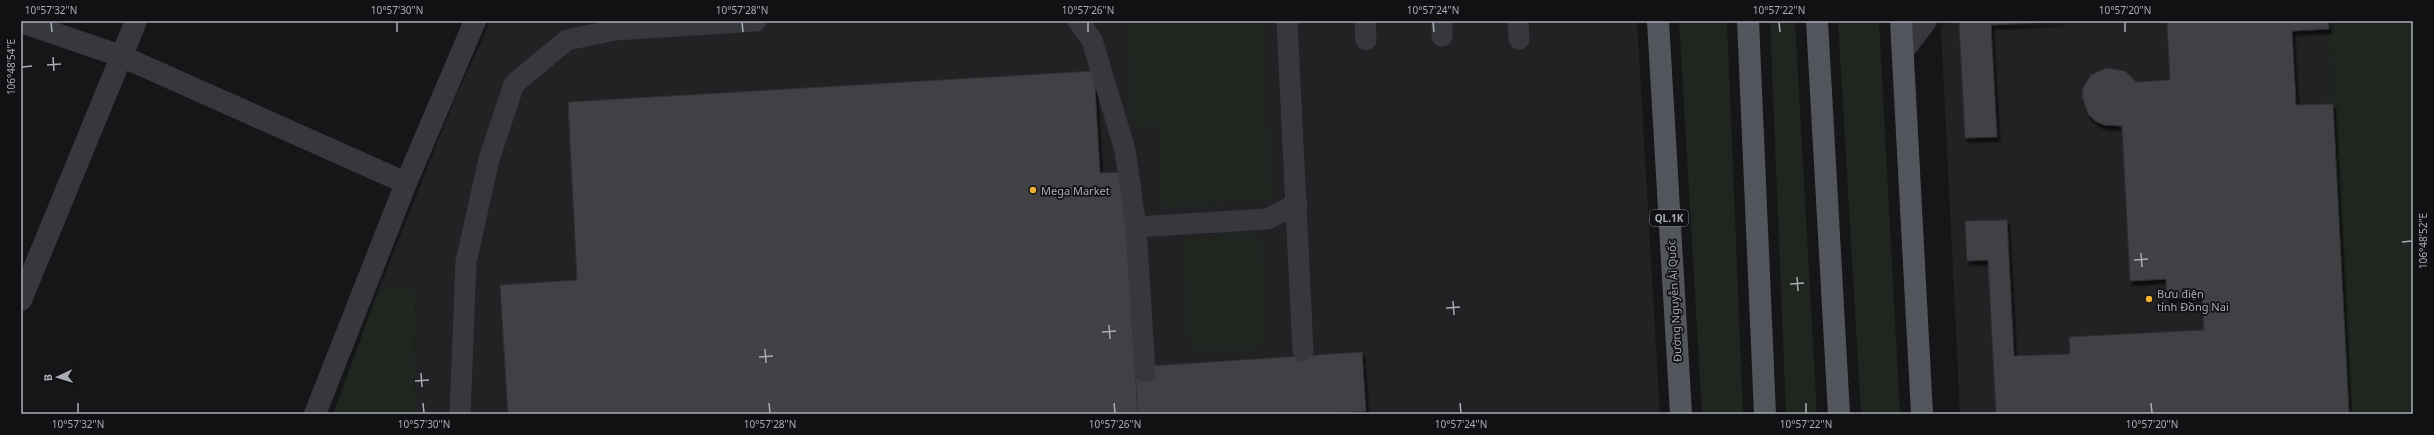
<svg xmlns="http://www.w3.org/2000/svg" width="2434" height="435" font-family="'Noto Sans',sans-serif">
  <defs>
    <filter id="shadow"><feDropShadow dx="2.5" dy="4.5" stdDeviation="1" flood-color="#0009"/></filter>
  </defs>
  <rect width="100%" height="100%" fill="#161618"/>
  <g fill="#222225">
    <polygon points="491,21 1637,21 1660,414 415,414 414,360 416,291 379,289 458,91"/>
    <polygon points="1945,21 2328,21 2349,414 1960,414 1941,29"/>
  </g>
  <g fill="#1e261f">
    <polygon points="1128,21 1262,21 1271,200 1162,207 1158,125 1133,127"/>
    <polygon points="1679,21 1727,21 1743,414 1702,414"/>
    <polygon points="1770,21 1795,21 1817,414 1786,414"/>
    <polygon points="1838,21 1879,21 1900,414 1861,414"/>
    <polygon points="2328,21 2413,21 2413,414 2349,414"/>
    <polygon points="1261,235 1266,347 1189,350 1184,238"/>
    <polygon points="379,289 416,290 414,360 415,414 333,414"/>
  </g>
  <g fill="#404145" stroke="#303034" filter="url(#shadow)">
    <polygon points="1959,21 2062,21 1991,25 1997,137 1965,138"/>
    <polygon points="2167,21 2328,21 2329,29 2292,31 2296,105 2333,104 2349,414 1996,414 1988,260 1967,261 1965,221 2007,220 2014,356 2070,354 2069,337 2204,330 2202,296 2167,299 2166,279 2130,281 2122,126 2104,125 2095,121 2088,114 2082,96 2083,88 2091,75 2106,68 2125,71 2136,82 2170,80"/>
    <polygon points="1094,71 1100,173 1128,172 1138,414 508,414 500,285 577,280 568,102"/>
    <polygon points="1362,352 1366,411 1317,414 1138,414 1135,367"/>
  </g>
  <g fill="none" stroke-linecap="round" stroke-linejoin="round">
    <g stroke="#37383d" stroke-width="21">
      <polyline points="1078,21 1092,40 1125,150 1136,227 1145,372"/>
      <polyline points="1287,21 1303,351"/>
      <polyline points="1365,21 1366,40"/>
      <polyline points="1442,21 1442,36"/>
      <polyline points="1518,21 1519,39"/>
      <polyline points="1136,227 1267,219 1297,204"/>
      <polyline points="460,414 466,262 489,159 514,84 567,40 615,30 756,21"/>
    </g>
    <g stroke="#37383d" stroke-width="22">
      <polyline points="21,22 121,56 406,183"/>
      <polyline points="1903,51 1926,21"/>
      <polyline points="21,300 136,21"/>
      <polyline points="315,414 406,183 475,21"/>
    </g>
    <g stroke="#53555c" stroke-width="22">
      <polyline points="1658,21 1681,414"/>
      <polyline points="1748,21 1765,414"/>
      <polyline points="1817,21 1839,414"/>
      <polyline points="1901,21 1922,414"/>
    </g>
  </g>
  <path fill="none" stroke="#a8adb8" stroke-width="1.5" d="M 51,22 L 52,32M 397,22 L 397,32M 742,22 L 743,32M 1088,22 L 1088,32M 1433,22 L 1434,32M 1779,22 L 1780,32M 2125,22 L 2125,32M 53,57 L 54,71M 47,65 L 61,64M 22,67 L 32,66M 2402,242 L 2412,241M 2141,253 L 2142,267M 2134,260 L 2148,259M 1797,277 L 1798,291M 1790,284 L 1804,283M 1453,301 L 1454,315M 1446,308 L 1460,307M 1109,325 L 1110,339M 1102,332 L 1116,331M 765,349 L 766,363M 759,357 L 773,356M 421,373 L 422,387M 415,381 L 429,380M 78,403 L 78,413M 423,403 L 424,413M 769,403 L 770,413M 1114,403 L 1115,413M 1460,403 L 1461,413M 1806,403 L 1806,413M 2151,403 L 2152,413"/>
  <g fill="#f2b134" stroke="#111113" stroke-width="1.5">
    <circle cx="1033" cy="190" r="4"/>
    <circle cx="2149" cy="299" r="4"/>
  </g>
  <g text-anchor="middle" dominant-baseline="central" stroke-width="3.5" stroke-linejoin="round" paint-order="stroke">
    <rect fill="#111113" stroke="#7b7e86" stroke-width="1" x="1650" y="210" width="38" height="16" rx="3"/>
    <g font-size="10" font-weight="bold" fill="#a8adb8">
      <text x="1669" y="218">QL.1K</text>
    </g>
    <g font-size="11" fill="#a8adb8" stroke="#111113" text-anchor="start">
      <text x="1041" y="190">Mega Market</text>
      <text x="2157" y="293">Bưu điện<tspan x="2157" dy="13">tỉnh Đồng Nai</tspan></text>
    </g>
    <g font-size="11" fill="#a8adb8" stroke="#111113">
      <text transform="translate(1674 301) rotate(-93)">Đường Nguyễn Ái Quốc</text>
    </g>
  </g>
  <rect width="2434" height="435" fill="none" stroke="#111113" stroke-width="44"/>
  <g transform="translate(58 377) rotate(266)" stroke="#111113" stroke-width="3" paint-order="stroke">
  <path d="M0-3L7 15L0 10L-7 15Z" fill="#a8adb8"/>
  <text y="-6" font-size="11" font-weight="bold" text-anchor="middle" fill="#a8adb8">B</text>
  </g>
  <rect x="22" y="22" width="2390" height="391" fill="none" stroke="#a8adb8" stroke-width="1.5"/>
  <g font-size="10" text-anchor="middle" fill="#a8adb8">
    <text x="51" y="14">10°57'32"N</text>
    <text x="397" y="14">10°57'30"N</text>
    <text x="742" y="14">10°57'28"N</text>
    <text x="1088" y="14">10°57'26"N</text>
    <text x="1433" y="14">10°57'24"N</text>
    <text x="1779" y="14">10°57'22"N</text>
    <text x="2125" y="14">10°57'20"N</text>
    <text transform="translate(11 67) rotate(-90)" y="4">106°48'54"E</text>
    <text transform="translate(2423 241) rotate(-90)" y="4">106°48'52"E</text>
    <text x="78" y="428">10°57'32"N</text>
    <text x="424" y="428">10°57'30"N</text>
    <text x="770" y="428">10°57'28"N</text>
    <text x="1115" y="428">10°57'26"N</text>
    <text x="1461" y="428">10°57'24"N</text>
    <text x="1806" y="428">10°57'22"N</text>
    <text x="2152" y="428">10°57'20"N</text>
  </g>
</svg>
